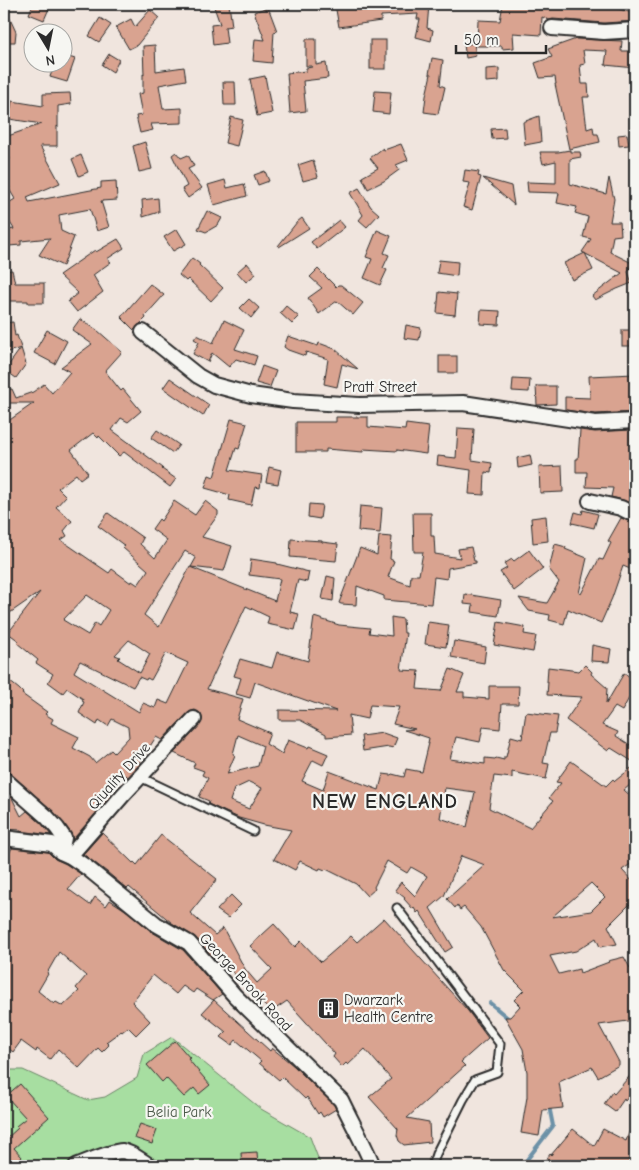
<svg xmlns="http://www.w3.org/2000/svg" width="639" height="1170" font-family="'Comic Neue',sans-serif">
  <rect width="100%" height="100%" fill="#f0e5de"/>
  <filter id="ink" filterUnits="userSpaceOnUse"><feTurbulence type="fractalNoise" baseFrequency=".02" numOctaves="2"/><feDisplacementMap in="SourceGraphic" scale="10" xChannelSelector="R" yChannelSelector="G"/><feConvolveMatrix kernelMatrix="1 2 1 2 8 2 1 2 1" color-interpolation-filters="sRGB"/></filter>
  <g filter="url(#ink)">
    <polygon fill="#a7dea1" stroke="#698466" points="172,1037 261,1109 310,1137 321,1166 4,1166 4,1070 23,1070 88,1100 105,1097 137,1078 144,1054"/>
    <g fill="none" stroke-linecap="round" stroke-linejoin="round">
      <g stroke="#6c91a7" stroke-width="4">
        <polyline points="490,1003 509,1019"/>
        <polyline points="522,1166 553,1126 549,1106"/>
      </g>
    </g>
    <g fill="#d9a390" stroke="#2b2b2b" fill-rule="evenodd">
      <polygon points="33,4 51,4 44,20 29,14"/>
      <polygon points="213,4 229,4 232,26 225,27 227,43 213,45 211,25 220,24"/>
      <polygon points="335,4 412,4 429,5 427,28 433,30 431,41 416,37 420,19 417,19 418,14 381,16 381,21 339,27"/>
      <polygon points="503,4 604,4 635,14 635,21 604,23 553,19 549,20 542,17 541,35 513,33 514,48 502,49 502,46 477,46 478,20 500,21"/>
      <polygon points="4,6 16,32 15,42 4,42"/>
      <polygon points="268,7 277,31 274,32 272,63 253,61 255,39 265,40 254,12"/>
      <polygon points="150,10 159,18 137,45 129,49 116,27 131,19 135,27"/>
      <polygon points="100,18 111,25 99,42 89,36"/>
      <polygon points="306,39 316,39 316,65 326,63 328,78 303,81 306,111 290,113 287,73 306,71 306,68 312,67 312,66 306,66"/>
      <polygon points="576,39 622,41 621,51 635,51 635,68 605,65 607,51 583,50 585,64 580,65 582,84 588,84 589,97 583,97 587,129 593,127 594,134 598,134 600,142 569,149 555,84 556,84 555,77 540,78 535,63 552,57 548,49"/>
      <rect x="370" y="40" width="16" height="29"/>
      <polygon points="474,43 476,56 466,58 464,45"/>
      <polygon points="155,45 156,71 184,67 186,80 159,85 163,109 182,108 182,123 151,124 153,130 140,133 136,116 142,115 138,94 143,93 143,74 144,75 143,46"/>
      <polygon points="109,54 119,60 113,72 102,65"/>
      <polygon points="63,55 75,59 67,82 50,77 55,62 62,62"/>
      <polygon points="432,58 443,60 440,85 445,87 442,100 441,100 438,114 424,112 426,96 431,74 429,74"/>
      <polygon points="499,68 499,81 486,82 486,69"/>
      <polygon points="265,76 272,113 257,116 250,79"/>
      <polygon points="223,82 235,82 236,105 224,105"/>
      <polygon points="375,91 391,92 389,114 373,112"/>
      <polygon points="70,93 71,104 58,106 58,127 57,126 57,146 40,146 60,183 27,197 29,202 101,188 101,182 116,181 117,200 101,201 109,227 97,231 90,209 59,215 61,231 74,237 63,266 39,255 50,238 21,241 21,245 9,246 7,230 14,229 4,213 4,206 15,199 9,189 10,188 4,176 4,162 10,159 5,146 8,145 5,137 42,124 9,119 12,101 43,106 43,94"/>
      <polygon points="539,116 541,142 525,145 523,122"/>
      <polygon points="231,117 243,120 237,146 225,143"/>
      <polygon points="505,128 506,138 492,139 491,129"/>
      <polygon points="627,134 629,145 619,146 618,135"/>
      <polygon points="145,142 152,169 139,172 133,146"/>
      <polygon points="401,144 408,160 396,165 399,170 384,181 368,189 362,177 378,168 370,158 383,148 384,150"/>
      <polygon points="570,150 570,152 580,152 581,157 570,159 570,184 606,194 609,178 614,199 610,222 620,222 621,235 613,236 610,252 632,263 628,272 632,283 617,289 595,300 592,296 622,273 582,252 591,239 583,237 588,217 575,213 577,207 557,203 559,193 528,192 527,182 556,183 556,161 543,164 540,152 558,152"/>
      <polygon points="176,152 181,158 188,155 194,166 188,169 202,188 188,198 182,189 187,186 172,155"/>
      <polygon points="81,155 88,172 79,176 72,159"/>
      <polygon points="313,160 318,177 303,181 298,165"/>
      <polygon points="465,170 479,172 478,176 481,177 472,210 463,207 470,183 463,182"/>
      <polygon points="265,171 269,181 258,185 254,175"/>
      <polygon points="483,178 511,186 514,205"/>
      <polygon points="225,180 227,188 244,184 247,196 214,205 208,185"/>
      <polygon points="359,188 371,207 379,214 367,227 359,220 363,215 350,193"/>
      <polygon points="158,198 159,212 143,217 142,200"/>
      <polygon points="207,211 222,218 218,225 206,232 198,229"/>
      <polygon points="302,218 309,228 279,247 278,246 297,222"/>
      <polygon points="339,220 345,227 317,249 311,242"/>
      <polygon points="177,229 186,244 173,251 164,237"/>
      <polygon points="377,230 391,236 384,253 389,255 383,268 387,270 380,285 364,278 372,259 366,257"/>
      <polygon points="118,239 124,248 107,259 111,262 93,275 103,292 77,312 68,301 78,293 59,275 95,250 96,252"/>
      <polygon points="585,253 593,270 572,280 564,263"/>
      <polygon points="192,258 200,264 199,265 223,288 211,301 188,279 186,281 179,275"/>
      <polygon points="439,260 458,262 457,276 437,273"/>
      <polygon points="247,263 256,274 246,282 237,272"/>
      <polygon points="318,269 336,287 338,285 341,285 363,303 353,315 337,301 319,314 308,298 322,288 310,277"/>
      <polygon points="12,270 15,283 44,283 44,303 28,303 28,301 4,301 4,271"/>
      <polygon points="150,284 164,295 145,316 146,318 134,330 121,317"/>
      <polygon points="439,292 457,294 455,315 437,313"/>
      <polygon points="249,299 259,308 251,318 240,308"/>
      <polygon points="286,306 299,317 292,324 280,313"/>
      <polygon points="481,310 500,311 499,325 480,324"/>
      <path d="M 80,319 L 97,330 L 122,352 L 105,371 L 121,391 L 123,389 L 141,411 L 128,422 L 121,418 L 112,430 L 163,468 L 162,469 L 176,479 L 170,487 L 124,452 L 119,456 L 99,436 L 98,438 L 93,433 L 71,450 L 88,473 L 80,479 L 76,474 L 58,488 L 66,496 L 56,507 L 72,521 L 64,531 L 67,536 L 61,540 L 109,573 L 112,569 L 131,583 L 132,581 L 138,585 L 148,570 L 123,548 L 125,546 L 98,526 L 108,513 L 143,538 L 140,544 L 155,558 L 167,540 L 152,529 L 159,519 L 161,521 L 174,501 L 195,515 L 205,501 L 218,511 L 218,515 L 202,537 L 232,546 L 224,571 L 191,567 L 196,558 L 185,551 L 144,615 L 159,627 L 190,567 L 275,601 L 280,579 L 249,575 L 251,559 L 277,563 L 277,564 L 309,572 L 307,582 L 298,580 L 290,612 L 299,614 L 295,630 L 267,624 L 269,617 L 246,606 L 207,689 L 243,699 L 237,719 L 270,733 L 266,744 L 282,754 L 288,740 L 308,748 L 309,746 L 328,754 L 323,765 L 313,760 L 302,781 L 323,790 L 329,771 L 379,790 L 383,774 L 391,775 L 392,774 L 404,777 L 406,769 L 422,772 L 429,743 L 428,743 L 429,738 L 404,730 L 415,729 L 393,724 L 399,707 L 370,705 L 367,719 L 349,715 L 351,735 L 326,737 L 326,734 L 300,720 L 279,720 L 279,710 L 336,711 L 255,682 L 250,698 L 236,694 L 241,678 L 234,676 L 240,659 L 272,668 L 277,652 L 308,661 L 314,617 L 339,625 L 370,628 L 369,633 L 392,636 L 391,617 L 403,619 L 404,633 L 406,633 L 401,670 L 419,671 L 417,689 L 441,691 L 450,669 L 464,675 L 457,692 L 464,692 L 464,697 L 489,699 L 489,686 L 519,686 L 518,704 L 502,704 L 500,729 L 483,727 L 480,742 L 456,737 L 450,759 L 485,764 L 485,758 L 495,759 L 496,758 L 504,760 L 504,757 L 506,757 L 511,736 L 522,739 L 526,712 L 558,716 L 555,733 L 550,733 L 543,763 L 549,764 L 546,779 L 512,772 L 512,778 L 494,776 L 489,808 L 530,828 L 553,801 L 549,798 L 561,783 L 556,782 L 571,761 L 606,786 L 613,779 L 615,781 L 635,765 L 635,781 L 624,790 L 635,800 L 635,861 L 622,870 L 635,884 L 635,899 L 608,926 L 617,944 L 600,947 L 596,938 L 576,951 L 550,956 L 559,974 L 579,969 L 580,973 L 609,962 L 608,961 L 624,957 L 630,968 L 635,966 L 635,1020 L 599,1025 L 619,1062 L 619,1065 L 598,1077 L 592,1067 L 559,1082 L 563,1108 L 543,1110 L 539,1136 L 521,1133 L 527,1097 L 527,1072 L 523,1049 L 505,1017 L 510,1017 L 520,1006 L 514,1000 L 524,990 L 504,970 L 481,927 L 464,907 L 460,910 L 457,905 L 455,908 L 447,899 L 485,865 L 461,856 L 444,896 L 430,908 L 453,947 L 445,952 L 419,911 L 417,913 L 414,908 L 413,909 L 404,899 L 405,898 L 395,890 L 401,882 L 415,896 L 427,876 L 411,867 L 407,873 L 387,861 L 374,887 L 375,889 L 367,896 L 356,884 L 326,869 L 325,870 L 320,868 L 319,870 L 300,861 L 295,870 L 274,859 L 291,830 L 264,825 L 239,818 L 208,804 L 209,801 L 199,797 L 208,778 L 202,775 L 204,771 L 193,767 L 195,763 L 174,753 L 200,725 L 202,721 L 202,717 L 200,713 L 195,710 L 191,711 L 188,713 L 162,740 L 156,737 L 139,763 L 140,764 L 128,777 L 126,775 L 112,789 L 108,794 L 111,796 L 73,840 L 71,833 L 53,811 L 4,768 L 4,677 L 19,689 L 23,693 L 22,694 L 47,712 L 45,714 L 53,719 L 51,723 L 79,737 L 73,748 L 90,757 L 95,763 L 111,750 L 114,753 L 129,737 L 128,727 L 112,719 L 108,726 L 99,720 L 97,725 L 79,713 L 84,702 L 82,701 L 83,699 L 67,688 L 63,693 L 48,682 L 53,674 L 36,663 L 38,660 L 17,643 L 19,641 L 8,633 L 40,592 L 4,617 L 4,424 L 34,403 L 4,403 L 4,390 L 12,389 L 16,398 L 33,392 L 44,384 L 52,393 L 70,372 L 61,367 L 92,344 L 72,330 ZM 87,595 L 109,610 L 99,626 L 95,623 L 88,635 L 63,620 ZM 129,640 L 150,654 L 140,673 L 118,659 L 120,657 L 115,655 ZM 166,653 L 188,663 L 168,704 L 158,700 L 155,708 L 143,703 L 139,712 L 74,672 L 80,661 L 133,687 L 139,677 L 146,680 L 147,678 L 151,680 ZM 238,735 L 263,746 L 258,766 L 227,774 L 235,755 L 233,754 ZM 249,782 L 262,788 L 249,809 L 230,801 L 234,789 ZM 445,788 L 475,792 L 467,827 L 440,818 ZM 591,883 L 605,897 L 591,911 L 552,917 Z"/>
      <polygon points="224,320 244,330 235,349 257,356 254,365 236,359 229,367 212,353 208,362 193,354 199,342 194,339 197,335 213,343"/>
      <polygon points="13,322 15,336 17,335 26,364 16,378 5,370 21,348 4,353 4,323"/>
      <polygon points="406,325 421,328 419,340 404,338"/>
      <polygon points="47,330 67,341 55,364 34,353"/>
      <rect x="622" y="330" width="13" height="16"/>
      <polygon points="288,336 318,346 319,343 335,349 358,369 342,364 337,387 324,384 328,359 306,352 305,356 288,350 284,347"/>
      <rect x="439" y="356" width="18" height="17"/>
      <polygon points="262,366 276,371 270,387 256,383"/>
      <polygon points="635,374 635,412 595,414 565,410 565,397 590,398 589,376"/>
      <polygon points="170,378 209,405 203,416 163,388"/>
      <polygon points="513,379 530,380 529,392 512,391"/>
      <polygon points="536,386 556,386 556,404 537,405"/>
      <polygon points="336,417 368,417 368,427 405,430 406,424 429,427 426,454 397,450 397,451 363,449 363,452 326,449 326,452 296,452 296,422 336,422"/>
      <polygon points="231,419 247,423 239,449 236,448 229,470 262,475 260,488 255,487 251,505 229,500 230,495 205,488 209,475 214,477"/>
      <polygon points="458,428 474,429 472,460 492,463 491,473 485,472 484,495 469,494 471,470 437,465 438,456 456,458"/>
      <polygon points="157,430 179,445 173,453 151,438"/>
      <polygon points="580,430 595,432 631,430 631,441 635,442 635,505 623,500 611,497 613,488 586,487 587,472 576,472 576,459 578,459"/>
      <polygon points="530,455 532,465 518,468 517,458"/>
      <polygon points="562,466 563,492 540,493 539,467"/>
      <polygon points="269,467 281,470 278,484 266,482"/>
      <polygon points="309,504 322,505 320,519 308,517"/>
      <polygon points="360,506 382,508 380,533 358,531"/>
      <polygon points="583,510 598,514 594,528 572,523 575,512 582,514"/>
      <polygon points="413,513 431,513 431,536 434,536 435,554 460,558 458,549 471,547 474,561 476,561 476,563 448,568 447,579 434,577 431,604 384,600 384,596 357,586 356,605 341,604 339,603 360,548 377,555 379,536 392,537 390,559 394,561 388,577 410,585 411,575 419,575 423,552 414,552"/>
      <polygon points="546,516 548,541 533,543 531,518"/>
      <polygon points="621,518 635,524 635,571 623,566 612,598 601,623 568,609 564,624 549,620 550,615 529,611 519,598 547,603 559,582 549,569 555,544 566,547 565,549 587,558 579,593 581,594 599,559 603,560 611,543 608,541"/>
      <polygon points="291,539 322,541 322,542 338,544 336,561 290,557"/>
      <polygon points="529,550 543,569 514,591 500,572 507,568 504,564 512,559 514,561"/>
      <polygon points="327,576 335,578 333,601 322,599"/>
      <polygon points="465,594 501,600 498,616 472,612 473,605 464,604"/>
      <polygon points="428,622 449,625 446,647 425,644"/>
      <polygon points="498,622 525,627 524,634 536,636 533,652 494,645"/>
      <polygon points="454,641 486,647 484,663 451,657"/>
      <polygon points="592,645 611,649 609,662 591,661"/>
      <polygon points="585,665 592,672 591,674 607,688 606,704 624,673 635,680 635,687 622,711 615,707 602,725 618,732 616,736 635,748 635,763 611,748 608,751 566,720 582,697 547,695 548,682 547,682 548,667 579,671"/>
      <polygon points="383,733 397,738 393,748 389,747 363,751 361,736"/>
      <polygon points="4,790 12,798 21,816 27,811 41,823 51,835 20,831 21,830 4,829"/>
      <polygon points="102,833 133,863 134,862 137,865 161,835 217,879 190,913 215,935 223,928 245,969 257,983 272,969 250,946 274,924 295,947 301,941 321,962 351,936 357,942 384,918 468,1011 488,1038 461,1062 465,1066 407,1118 429,1122 430,1142 404,1145 399,1141 397,1135 398,1129 369,1097 391,1079 365,1049 348,1065 346,1063 342,1067 333,1057 335,1054 287,1001 271,1012 215,954 212,956 195,937 172,923 129,887 127,889 107,872 83,854"/>
      <path d="M 12,848 L 48,852 L 55,859 L 66,864 L 81,874 L 68,889 L 90,905 L 95,897 L 106,906 L 110,900 L 127,911 L 152,932 L 183,950 L 222,994 L 213,1000 L 196,989 L 193,993 L 183,986 L 176,994 L 153,975 L 132,1002 L 150,1021 L 136,1035 L 128,1027 L 122,1032 L 121,1031 L 106,1042 L 109,1045 L 102,1052 L 98,1048 L 79,1068 L 58,1049 L 50,1059 L 37,1049 L 36,1052 L 21,1041 L 13,1052 L 4,1045 L 4,852 L 8,855 ZM 59,952 L 86,976 L 76,988 L 79,991 L 63,1006 L 56,1002 L 54,1004 L 38,991 L 48,974 L 47,973 Z"/>
      <polygon points="231,895 241,905 228,918 217,910"/>
      <polygon points="214,1000 270,1051 272,1048 294,1066 334,1105 336,1109 323,1117 320,1112 318,1114 307,1097 305,1099 282,1077 279,1080 259,1063 261,1061 236,1040 232,1045 221,1037 226,1032 202,1013"/>
      <polygon points="175,1041 190,1058 188,1059 210,1085 199,1094 194,1088 184,1097 166,1078 162,1082 147,1065"/>
      <polygon points="635,1070 635,1089 625,1101 624,1099 615,1112 604,1104 612,1092 614,1094"/>
      <polygon points="20,1084 49,1117 14,1148 22,1157 15,1165 6,1155 4,1158 4,1137 6,1139 18,1128 16,1126 26,1118 6,1096"/>
      <polygon points="634,1119 635,1119 635,1166 542,1166 550,1154 551,1155 573,1129 594,1146 603,1129 626,1141"/>
      <polygon points="140,1124 157,1130 152,1144 134,1138"/>
      <polygon points="257,1152 258,1166 242,1166 241,1153"/>
    </g>
    <g fill="none" stroke-linecap="round" stroke-linejoin="round">
      <defs>
        <g id="lane">
          <polyline points="140,777 253,831"/>
          <polyline points="397,908 500,1044 497,1072 475,1080 463,1100 436,1154 432,1166"/>
        </g>
        <g id="street">
          <polyline points="552,28 604,32 635,30"/>
          <polyline points="143,332 198,376 214,385 251,395 293,401 359,405 463,403 595,423 635,421"/>
          <polyline points="590,501 621,508 635,515"/>
          <polyline points="4,779 47,817 57,828 64,838 61,852"/>
          <path d="M 4,838 L 52,844 L 61,852 L 70,856 L 86,867 L 156,924 L 189,943 L 235,996 L 341,1100 C 352,1123 364,1144 373,1166"/>
          <polyline points="70,856 123,795 194,719"/>
          <path d="M 76,1166 C 86,1162 112,1151 122,1151 C 131,1152 142,1161 150,1166"/>
        </g>
      </defs>
      <use href="#lane" stroke="#2b2b2b" stroke-width="11"/>
      <use href="#street" stroke="#2b2b2b" stroke-width="18"/>
      <use href="#lane" stroke="#f6f6f2" stroke-width="7"/>
      <use href="#street" stroke="#f6f6f2" stroke-width="14"/>
    </g>
  </g>
  <defs>
    <symbol id="building-square" viewBox="-11 -11 22 22"><rect x="-9" y="-9" width="18" height="18" rx="4" fill="#2b2b2b" stroke="#f6f6f2"/><path d="M-4-6H4V6H1V3H-1V6H-4ZM-2.5-4.3h1.7v1.8h-1.7ZM.8-4.3h1.7v1.8H.8ZM-2.5-1h1.7V.8h-1.7ZM.8-1h1.7V.8H.8Z" fill="#fff"/></symbol>
  </defs>
  <g fill-rule="evenodd">
    <use href="#building-square" x="316" y="996" width="25" height="25"/>
  </g>
  <g text-anchor="middle" dominant-baseline="central" stroke-width="4.5" stroke-linejoin="round" paint-order="stroke">
    <g font-size="15" fill="#2b2b2b" stroke="#f6f6f2">
      <text x="380" y="387">Pratt Street</text>
      <text transform="translate(119 776) rotate(-48)">Qiuality Drive</text>
      <text transform="translate(246 982) rotate(47)">George Brook Road</text>
    </g>
    <g font-size="15" fill="#2b2b2b" stroke="#f6f6f2" text-anchor="start">
      <text x="344" y="1000">Dwarzark<tspan x="344" dy="17">Health Centre</tspan></text>
    </g>
    <g font-size="15" fill="#4a5848" stroke="#f6f6f2">
      <text x="179" y="1112">Belia Park</text>
    </g>
    <g font-size="20" font-weight="bold" letter-spacing="1" fill="#2b2b2b" stroke="#f6f6f2">
      <text x="385" y="801">NEW ENGLAND</text>
    </g>
  </g>
  <rect width="639" height="1170" fill="none" stroke="#f6f6f2" stroke-width="20"/>
  <rect x="10" y="10" width="619" height="1150" fill="none" stroke="#2b2b2b" stroke-width="2" filter="url(#ink)"/>
  <g transform="translate(48 48) rotate(170)"><circle r="24" fill="#f6f6f2" stroke="#a5a5a2"/>
  <path d="M0-4L9 19L0 12L-9 19Z" fill="#2b2b2b"/>
  <text y="-8" font-size="14" font-weight="bold" text-anchor="middle" fill="#2b2b2b">N</text>
  </g>
  <path d="M456 45v8h90v-8" fill="none" stroke="#2b2b2b" stroke-width="2.5"/>
  <text x="464" y="45" font-size="15" fill="#2b2b2b" stroke="#f6f6f2" stroke-width="4" paint-order="stroke">50 m</text>
</svg>
